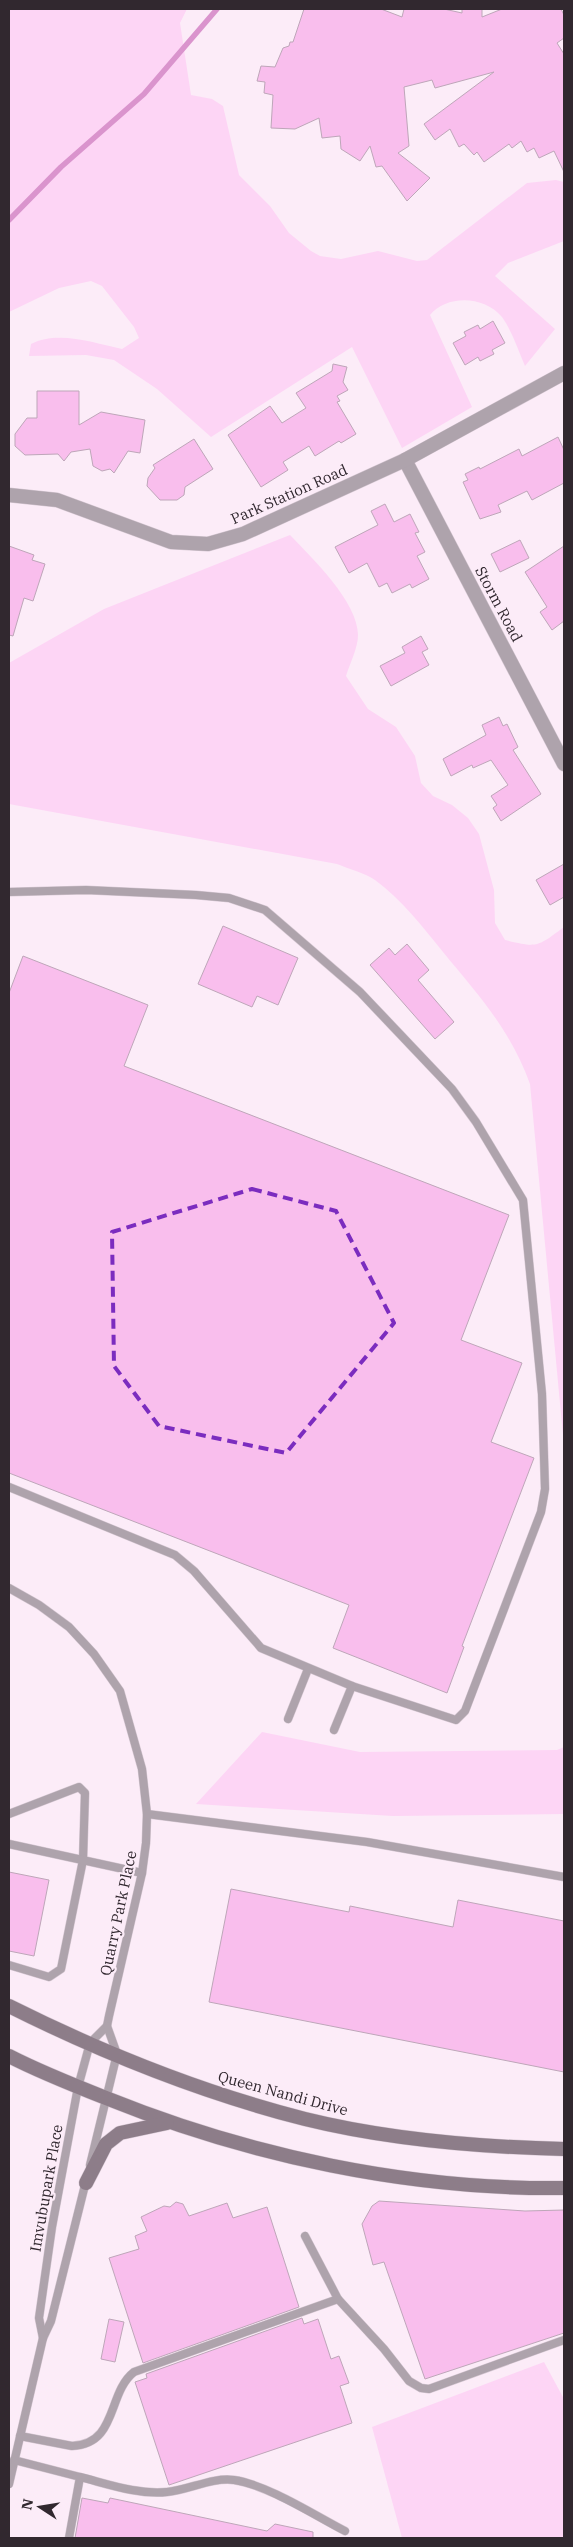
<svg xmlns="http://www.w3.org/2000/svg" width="573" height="2547" font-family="'IBM Plex Serif',serif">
  <rect width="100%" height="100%" fill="#fcecf8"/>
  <g fill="#fdd5f5">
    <path d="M 9,9 L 187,9 L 180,23 L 191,95 L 212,99 L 223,106 L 239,175 L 270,206 L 289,233 L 311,251 L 320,256 L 341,259 L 378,251 L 417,261 L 427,260 L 527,183 L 556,180 L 564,182 L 564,241 L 508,263 L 495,276 L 555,329 L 525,366 C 518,350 512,331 502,317 C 485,296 447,294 430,315 L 472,407 L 402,448 L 352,347 L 211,437 L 157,389 L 114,360 L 86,355 L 29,356 L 31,344 C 58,330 94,343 122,349 L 139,338 L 134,327 L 102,286 L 91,281 L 59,288 L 9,312 Z"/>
    <path d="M 290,535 C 312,558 358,602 358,635 C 358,648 350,663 346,676 L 368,709 L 396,727 L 415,756 L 421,783 L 433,796 L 452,805 L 468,818 L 479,834 L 494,890 L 495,923 L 505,940 C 538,948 537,947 564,927 L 564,1446 L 530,1084 C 510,1029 479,996 443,952 C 423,927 401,899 375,880 C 365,873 349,869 337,864 L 9,804 L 9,663 L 104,609 Z"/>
    <polygon points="262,1732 360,1752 557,1750 564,1747 564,1814 393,1816 196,1804"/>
    <polygon points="544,2362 564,2399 564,2538 402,2538 372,2427"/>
  </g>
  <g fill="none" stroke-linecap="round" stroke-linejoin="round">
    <polyline stroke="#da94cd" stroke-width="5.5" points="9,220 61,167 144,94 217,9"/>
  </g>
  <g fill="#f9beed" stroke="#bea6b9">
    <polygon points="304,9 381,9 402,17 404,9 444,9 462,13 462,9 482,9 482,17 502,9 561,9 564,15 564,38 557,43 564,54 564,172 554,151 539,158 534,148 527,152 521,141 512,148 509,144 484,162 477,152 474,155 464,144 459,147 450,129 435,140 424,124 494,72 435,88 432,80 404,87 409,146 398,153 430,178 407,201 382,166 376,167 370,146 360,161 341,149 340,136 322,138 319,118 295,129 271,128 273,95 264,93 265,82 257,81 261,66 275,67 283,48 289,46 290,42 293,42"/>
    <polygon points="493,321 505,343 492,350 494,354 480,361 478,357 465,365 453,343 466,336 464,332 478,325 480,329"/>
    <polygon points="333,364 347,367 343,382 348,390 337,396 340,401 337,402 356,434 341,443 339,441 315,456 309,446 283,462 288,470 261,487 228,435 270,406 282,423 306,408 296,393 332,371"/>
    <polygon points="37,391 79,391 79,425 101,412 145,420 140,453 128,451 114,473 110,469 102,471 93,466 90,449 71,452 64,461 58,454 25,455 15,446 15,434 27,418 37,418"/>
    <polygon points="558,437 564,450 564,483 532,500 527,491 498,505 501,512 480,519 463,482 468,480 465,474 479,467 480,469 519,449 522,456"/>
    <polygon points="194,439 213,469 185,487 184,495 177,500 160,500 147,486 148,478 155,468 153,465"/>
    <polygon points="385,504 394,522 410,514 419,532 415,533 425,552 417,556 429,579 412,588 410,584 392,593 387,583 379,587 367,563 349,573 335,547 378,525 371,511"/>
    <polygon points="520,540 529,558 500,572 491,554"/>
    <polygon points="9,546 34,555 32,560 45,564 33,601 24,598 13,636 9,635"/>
    <polygon points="564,546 564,621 552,630 540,612 547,607 525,572"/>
    <polygon points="421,636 428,649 422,652 429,665 391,686 380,666 405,653 402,647"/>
    <polygon points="499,717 503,726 507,724 518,747 513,750 541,794 501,821 493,808 497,805 491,796 508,785 491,760 473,768 472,765 451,776 443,759 486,735 482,725"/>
    <polygon points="564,864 564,897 550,905 536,880"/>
    <polygon points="223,926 298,958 278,1005 257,996 252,1007 198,984"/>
    <polygon points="407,944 429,970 418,980 454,1022 435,1039 370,965 389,948 395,955"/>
    <polygon points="23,956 148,1005 124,1066 509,1215 461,1340 522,1363 491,1442 534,1458 462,1646 464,1647 447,1693 333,1648 349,1605 9,1473 9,993"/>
    <polygon points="9,1872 49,1880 34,1956 9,1951"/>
    <polygon points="231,1889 349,1912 350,1906 453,1927 458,1900 564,1921 564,2072 209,2002"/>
    <polygon points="379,2201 525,2211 564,2210 564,2333 425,2379 384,2262 373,2265 362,2224 372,2206"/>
    <polygon points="176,2202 183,2204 189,2216 227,2203 233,2218 267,2207 299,2307 143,2363 109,2258 139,2249 135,2236 147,2231 141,2217 164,2206 170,2207"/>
    <polygon points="302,2318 304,2324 318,2319 331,2359 339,2356 349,2383 340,2386 352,2423 169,2485 135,2382 147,2378 146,2374"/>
    <polygon points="109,2319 124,2322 115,2362 101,2359"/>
    <polygon points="82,2498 108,2503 110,2498 267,2531 275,2524 313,2532 313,2538 75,2538"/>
  </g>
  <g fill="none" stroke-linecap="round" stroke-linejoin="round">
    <defs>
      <g id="service">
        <polyline points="9,892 86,890 196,895 229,898 265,910 360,992 452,1089 476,1122 523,1200 542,1394 545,1489 541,1512 465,1711 456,1720 352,1686 261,1648 194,1571 175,1555 9,1487"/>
        <polyline points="9,1588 39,1605 69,1627 94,1654 120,1691 142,1769 147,1814 146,1843 142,1873 109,2016 107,2026 90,2043 78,2087 52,2227 39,2318 43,2338"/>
        <polyline points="288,1719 308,1669"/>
        <polyline points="334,1730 352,1686"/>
        <polyline points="9,1814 79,1787 85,1793 83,1860 61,1969 49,1977 9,1965"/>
        <polyline points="147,1814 367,1842 564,1877"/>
        <polyline points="9,1844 142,1873"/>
        <polyline points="90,2165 117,2054 107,2026"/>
        <polyline points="338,2299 384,2349 409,2381 421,2388 429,2389 564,2340"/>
        <path d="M 20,2436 L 72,2446 C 118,2444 107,2393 134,2372 L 338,2299 L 305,2236"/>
        <polyline points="14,2460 80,2477 69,2538"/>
        <path d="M 80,2477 C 108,2484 138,2495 167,2492 C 189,2490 212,2477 234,2480 C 268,2485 314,2515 345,2531"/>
        <polyline points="9,2484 43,2338 51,2321 86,2181"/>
      </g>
      <g id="minor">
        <polyline points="405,460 564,764"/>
        <polyline points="9,495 57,500 171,542 208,544 243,534 405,460 564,373"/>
      </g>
      <g id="secondary">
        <path d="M 9,2006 C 103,2053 203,2093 305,2119 C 390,2140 478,2147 564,2149"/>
        <path d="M 9,2056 C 40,2072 73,2085 106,2098 C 250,2156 409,2190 564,2188"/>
        <polyline points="86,2183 106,2144 120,2133 167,2123"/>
      </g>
    </defs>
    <use href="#service" stroke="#d7c9d4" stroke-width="9"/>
    <use href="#minor" stroke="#d7c9d4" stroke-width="15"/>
    <use href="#secondary" stroke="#d7c9d4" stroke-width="15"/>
    <use href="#service" stroke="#aea3ac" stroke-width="8"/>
    <use href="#minor" stroke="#aea3ac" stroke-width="14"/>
    <use href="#secondary" stroke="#8d7d89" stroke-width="14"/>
  </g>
  <path fill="none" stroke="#7b2cbf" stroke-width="4" stroke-dasharray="10 6" stroke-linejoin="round" d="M 252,1189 L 336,1211 L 394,1323 L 286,1453 L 159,1426 L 114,1366 L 112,1232 Z"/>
  <g text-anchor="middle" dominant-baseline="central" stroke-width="4.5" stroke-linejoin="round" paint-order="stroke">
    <g font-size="15" fill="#31282f" stroke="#fcecf8">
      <text transform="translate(289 494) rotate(-24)">Park Station Road</text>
      <text transform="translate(499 604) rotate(62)">Storm Road</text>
      <text transform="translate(118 1913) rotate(-78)">Quarry Park Place</text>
      <text transform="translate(283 2093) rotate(15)">Queen Nandi Drive</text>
      <text transform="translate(46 2188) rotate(-80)">Imvubupark Place</text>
    </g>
  </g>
  <rect width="573" height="2547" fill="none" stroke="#31282f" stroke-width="20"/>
  <g transform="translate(40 2507) rotate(282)" stroke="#fcecf8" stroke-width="4" paint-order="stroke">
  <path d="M0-4L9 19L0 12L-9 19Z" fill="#31282f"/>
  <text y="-8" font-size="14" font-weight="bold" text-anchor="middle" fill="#31282f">N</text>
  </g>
</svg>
